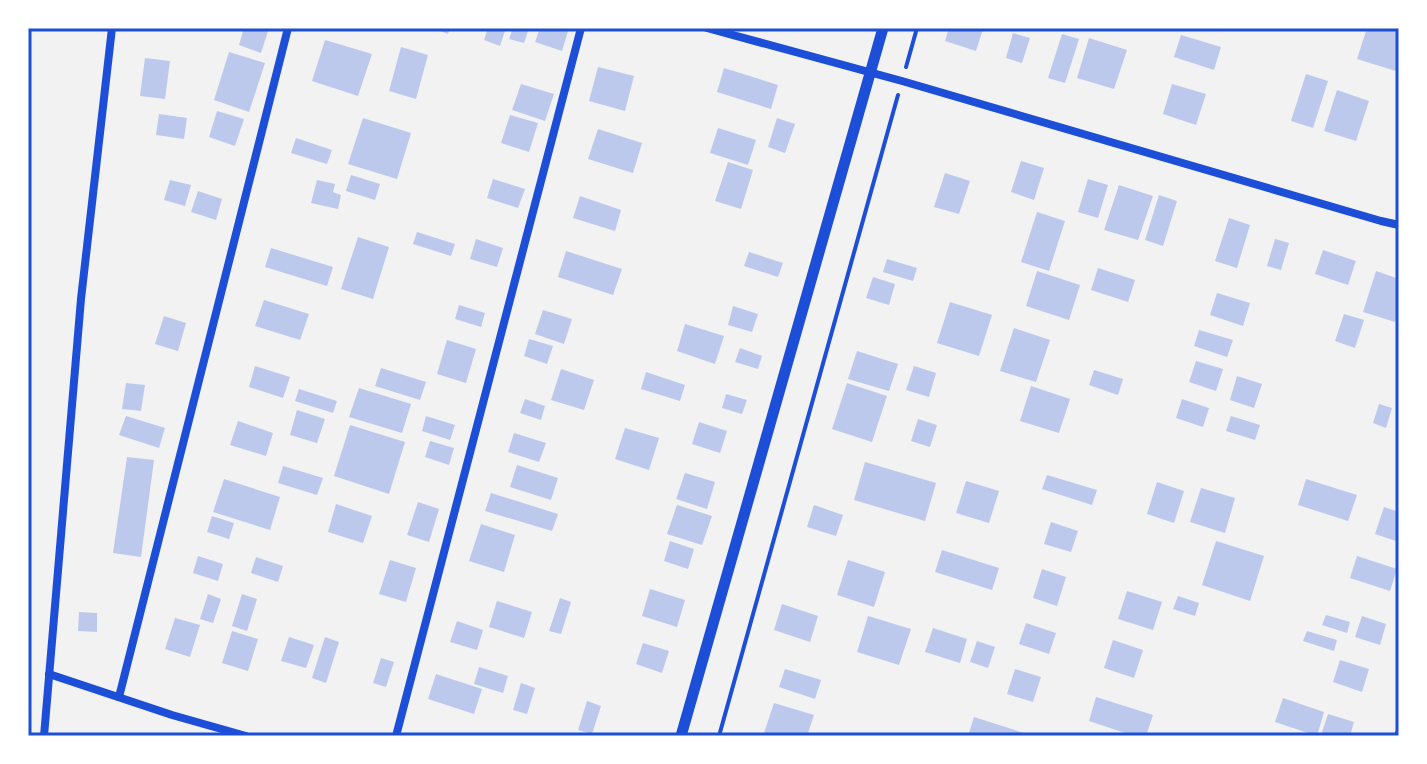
<svg xmlns="http://www.w3.org/2000/svg" width="1427" height="764" font-family="Mulish,sans-serif">
  <rect width="100%" height="100%" fill="#f2f2f2"/>
  <g fill="#bdc9ec">
    <polygon points="244,28 269,28 261,53 239,45"/>
    <polygon points="432,28 450,28 448,34"/>
    <polygon points="488,28 506,28 500,46 484,40"/>
    <polygon points="513,28 529,28 524,43 509,39"/>
    <polygon points="540,28 569,28 562,51 535,42"/>
    <polygon points="949,28 983,29 976,51 945,41"/>
    <polygon points="1367,28 1399,28 1399,72 1357,59"/>
    <polygon points="1013,33 1030,38 1022,63 1006,58"/>
    <polygon points="1062,34 1079,39 1065,83 1048,78"/>
    <polygon points="1181,35 1221,47 1214,70 1174,57"/>
    <polygon points="1089,38 1127,50 1114,89 1077,78"/>
    <polygon points="325,40 372,54 358,96 312,81"/>
    <polygon points="401,47 428,55 416,99 389,91"/>
    <polygon points="229,52 265,63 249,112 214,100"/>
    <polygon points="145,58 170,61 165,99 140,96"/>
    <polygon points="598,67 634,76 625,111 589,101"/>
    <polygon points="724,68 778,85 771,109 717,92"/>
    <polygon points="1306,74 1328,81 1313,128 1291,121"/>
    <polygon points="521,84 554,94 545,121 512,110"/>
    <polygon points="1172,84 1206,94 1196,125 1163,114"/>
    <polygon points="1337,90 1369,101 1356,141 1324,131"/>
    <polygon points="217,111 244,119 235,146 209,137"/>
    <polygon points="159,114 187,118 184,139 156,135"/>
    <polygon points="510,115 538,123 529,152 501,143"/>
    <polygon points="363,118 411,133 397,179 348,164"/>
    <polygon points="777,118 795,124 785,153 768,147"/>
    <polygon points="718,128 756,140 748,165 710,153"/>
    <polygon points="598,129 642,143 633,173 588,159"/>
    <polygon points="296,138 332,150 327,164 291,153"/>
    <polygon points="1021,161 1044,168 1034,200 1011,192"/>
    <polygon points="728,162 753,170 741,209 715,201"/>
    <polygon points="945,173 970,181 959,214 934,207"/>
    <polygon points="351,175 380,184 375,200 346,191"/>
    <polygon points="493,179 525,189 518,208 487,198"/>
    <polygon points="1088,179 1108,185 1098,218 1078,212"/>
    <polygon points="170,180 191,185 185,206 164,200"/>
    <polygon points="317,180 335,184 333,192 341,195 338,209 311,203"/>
    <polygon points="1119,185 1153,196 1138,240 1104,230"/>
    <polygon points="198,191 222,199 216,220 191,212"/>
    <polygon points="1159,195 1177,201 1163,246 1145,240"/>
    <polygon points="580,196 621,210 615,231 573,218"/>
    <polygon points="1037,212 1065,221 1049,271 1021,262"/>
    <polygon points="1229,218 1250,225 1237,268 1215,261"/>
    <polygon points="417,232 455,244 451,256 413,244"/>
    <polygon points="358,237 389,247 373,299 341,289"/>
    <polygon points="476,239 503,248 497,267 470,259"/>
    <polygon points="1275,239 1289,243 1281,270 1267,266"/>
    <polygon points="271,248 333,267 327,286 265,267"/>
    <polygon points="1323,250 1356,261 1348,285 1315,274"/>
    <polygon points="566,251 622,269 613,295 558,277"/>
    <polygon points="749,252 783,263 778,277 744,266"/>
    <polygon points="887,259 917,268 913,281 883,272"/>
    <polygon points="1098,268 1135,280 1128,302 1091,290"/>
    <polygon points="1037,271 1080,285 1069,320 1026,306"/>
    <polygon points="1376,271 1399,279 1399,310 1395,322 1363,312"/>
    <polygon points="873,277 895,284 889,305 866,298"/>
    <polygon points="1217,293 1250,303 1243,326 1210,315"/>
    <polygon points="264,300 309,314 300,340 255,326"/>
    <polygon points="950,302 992,315 979,356 937,343"/>
    <polygon points="459,305 485,313 481,327 455,319"/>
    <polygon points="733,306 758,314 752,332 728,325"/>
    <polygon points="543,310 572,319 564,344 535,334"/>
    <polygon points="1344,314 1364,320 1355,348 1335,341"/>
    <polygon points="164,316 186,323 178,351 155,344"/>
    <polygon points="685,324 724,336 715,364 677,351"/>
    <polygon points="1014,328 1050,340 1036,382 1000,371"/>
    <polygon points="1199,330 1233,340 1227,357 1194,346"/>
    <polygon points="529,339 553,346 547,364 524,356"/>
    <polygon points="447,340 476,349 466,383 437,374"/>
    <polygon points="740,348 762,356 758,369 735,362"/>
    <polygon points="857,351 898,364 889,391 848,379"/>
    <polygon points="1196,361 1223,369 1216,391 1189,382"/>
    <polygon points="255,366 290,377 283,398 249,387"/>
    <polygon points="914,366 936,373 929,397 906,390"/>
    <polygon points="381,368 426,382 420,400 375,386"/>
    <polygon points="561,369 594,380 584,410 551,400"/>
    <polygon points="1094,370 1123,379 1118,395 1089,385"/>
    <polygon points="646,372 685,385 680,401 641,389"/>
    <polygon points="1237,376 1262,384 1254,408 1230,400"/>
    <polygon points="126,383 145,385 141,411 122,409"/>
    <polygon points="847,383 887,396 872,442 832,429"/>
    <polygon points="1031,386 1070,399 1059,433 1020,421"/>
    <polygon points="359,388 411,404 402,433 349,417"/>
    <polygon points="299,389 337,401 333,413 295,401"/>
    <polygon points="726,394 747,400 742,414 722,408"/>
    <polygon points="525,399 545,406 541,420 520,413"/>
    <polygon points="1182,399 1209,408 1203,427 1176,418"/>
    <polygon points="1379,404 1392,408 1386,428 1373,423"/>
    <polygon points="297,410 325,419 317,443 290,435"/>
    <polygon points="126,416 165,428 159,448 119,435"/>
    <polygon points="426,416 455,425 450,440 422,431"/>
    <polygon points="1231,416 1260,425 1255,440 1226,431"/>
    <polygon points="918,419 937,425 930,447 911,441"/>
    <polygon points="238,421 273,433 266,456 230,445"/>
    <polygon points="699,422 727,431 720,453 692,444"/>
    <polygon points="350,425 405,442 389,494 334,476"/>
    <polygon points="625,428 659,438 649,470 615,459"/>
    <polygon points="514,433 546,443 539,462 508,452"/>
    <polygon points="430,441 454,448 449,465 425,457"/>
    <polygon points="127,457 154,460 141,557 113,553"/>
    <polygon points="865,462 936,483 925,521 854,500"/>
    <polygon points="517,465 558,478 551,500 510,487"/>
    <polygon points="283,466 323,478 317,495 278,483"/>
    <polygon points="685,473 715,482 707,509 676,499"/>
    <polygon points="1047,475 1097,490 1092,505 1042,489"/>
    <polygon points="224,479 280,497 270,530 213,512"/>
    <polygon points="1306,479 1357,495 1348,521 1298,505"/>
    <polygon points="966,481 999,491 989,523 956,513"/>
    <polygon points="1157,482 1184,491 1174,523 1147,514"/>
    <polygon points="1201,488 1235,498 1225,533 1190,522"/>
    <polygon points="491,493 558,514 552,531 485,511"/>
    <polygon points="418,502 439,509 429,542 407,535"/>
    <polygon points="336,504 372,516 363,543 328,532"/>
    <polygon points="677,505 712,516 702,545 667,534"/>
    <polygon points="814,505 843,515 836,536 807,527"/>
    <polygon points="1384,507 1399,512 1399,542 1375,534"/>
    <polygon points="212,516 234,523 229,539 207,532"/>
    <polygon points="1051,522 1078,531 1071,552 1044,544"/>
    <polygon points="481,524 515,535 504,572 469,561"/>
    <polygon points="670,541 694,549 688,569 664,561"/>
    <polygon points="1216,541 1264,556 1250,601 1202,585"/>
    <polygon points="942,550 999,568 992,590 935,572"/>
    <polygon points="198,556 223,564 218,581 193,573"/>
    <polygon points="1357,556 1397,569 1390,591 1350,578"/>
    <polygon points="256,557 283,566 278,582 251,573"/>
    <polygon points="390,560 416,568 406,602 379,594"/>
    <polygon points="848,560 885,572 874,607 837,595"/>
    <polygon points="1042,569 1066,577 1057,606 1033,598"/>
    <polygon points="650,589 685,600 677,627 642,616"/>
    <polygon points="1127,591 1162,602 1153,630 1118,619"/>
    <polygon points="208,594 221,599 213,623 200,619"/>
    <polygon points="242,594 257,599 247,631 232,626"/>
    <polygon points="1178,596 1199,603 1195,616 1173,609"/>
    <polygon points="560,598 571,602 561,634 549,631"/>
    <polygon points="497,601 532,612 524,638 489,627"/>
    <polygon points="782,604 818,616 810,642 774,630"/>
    <polygon points="79,612 97,613 97,632 78,631"/>
    <polygon points="1326,615 1350,622 1347,633 1322,625"/>
    <polygon points="868,616 911,629 899,665 857,652"/>
    <polygon points="1362,616 1386,624 1380,645 1355,637"/>
    <polygon points="175,618 200,625 190,657 165,649"/>
    <polygon points="457,621 483,630 477,650 450,642"/>
    <polygon points="1026,623 1056,633 1049,654 1019,644"/>
    <polygon points="933,628 967,639 960,663 925,652"/>
    <polygon points="232,631 258,639 248,671 222,663"/>
    <polygon points="1307,631 1337,640 1334,651 1303,641"/>
    <polygon points="289,637 314,645 306,668 281,661"/>
    <polygon points="325,637 339,642 326,683 312,678"/>
    <polygon points="1113,640 1143,650 1134,678 1104,668"/>
    <polygon points="977,641 995,647 988,668 970,662"/>
    <polygon points="643,643 669,651 662,673 636,664"/>
    <polygon points="381,658 394,662 386,687 373,683"/>
    <polygon points="1340,660 1369,669 1362,692 1333,682"/>
    <polygon points="479,667 508,676 503,693 474,684"/>
    <polygon points="785,669 821,680 815,699 779,687"/>
    <polygon points="1015,669 1041,677 1033,702 1007,694"/>
    <polygon points="436,674 482,689 474,714 428,699"/>
    <polygon points="521,683 535,688 527,714 513,710"/>
    <polygon points="1096,697 1153,715 1146,736 1134,736 1089,721"/>
    <polygon points="1283,698 1324,712 1317,736 1275,722"/>
    <polygon points="587,701 601,706 592,734 578,730"/>
    <polygon points="774,703 814,715 807,736 763,736"/>
    <polygon points="1328,714 1354,722 1350,736 1321,735"/>
    <polygon points="974,717 1024,733 1023,736 968,736"/>
  </g>
  <g fill="none" stroke-linecap="round" stroke-linejoin="round">
    <g stroke="#1d4ed8" stroke-width="4">
      <polyline points="906,67 917,28"/>
      <polyline points="719,736 898,95"/>
    </g>
    <g stroke="#1d4ed8" stroke-width="8">
      <polyline points="707,28 902,81 1381,221 1399,225"/>
      <polyline points="49,674 172,715 246,736"/>
      <polyline points="119,697 288,28"/>
      <polyline points="44,736 81,299 112,28"/>
      <polyline points="396,736 581,28"/>
      <polyline points="1398,736 1399,733"/>
    </g>
    <polyline stroke="#1d4ed8" stroke-width="11" points="681,736 883,28"/>
  </g>
  <rect width="1427" height="764" fill="none" stroke="#ffffff" stroke-width="60"/>
  <rect x="30" y="30" width="1367" height="704" fill="none" stroke="#1d4ed8" stroke-width="3"/>
</svg>
